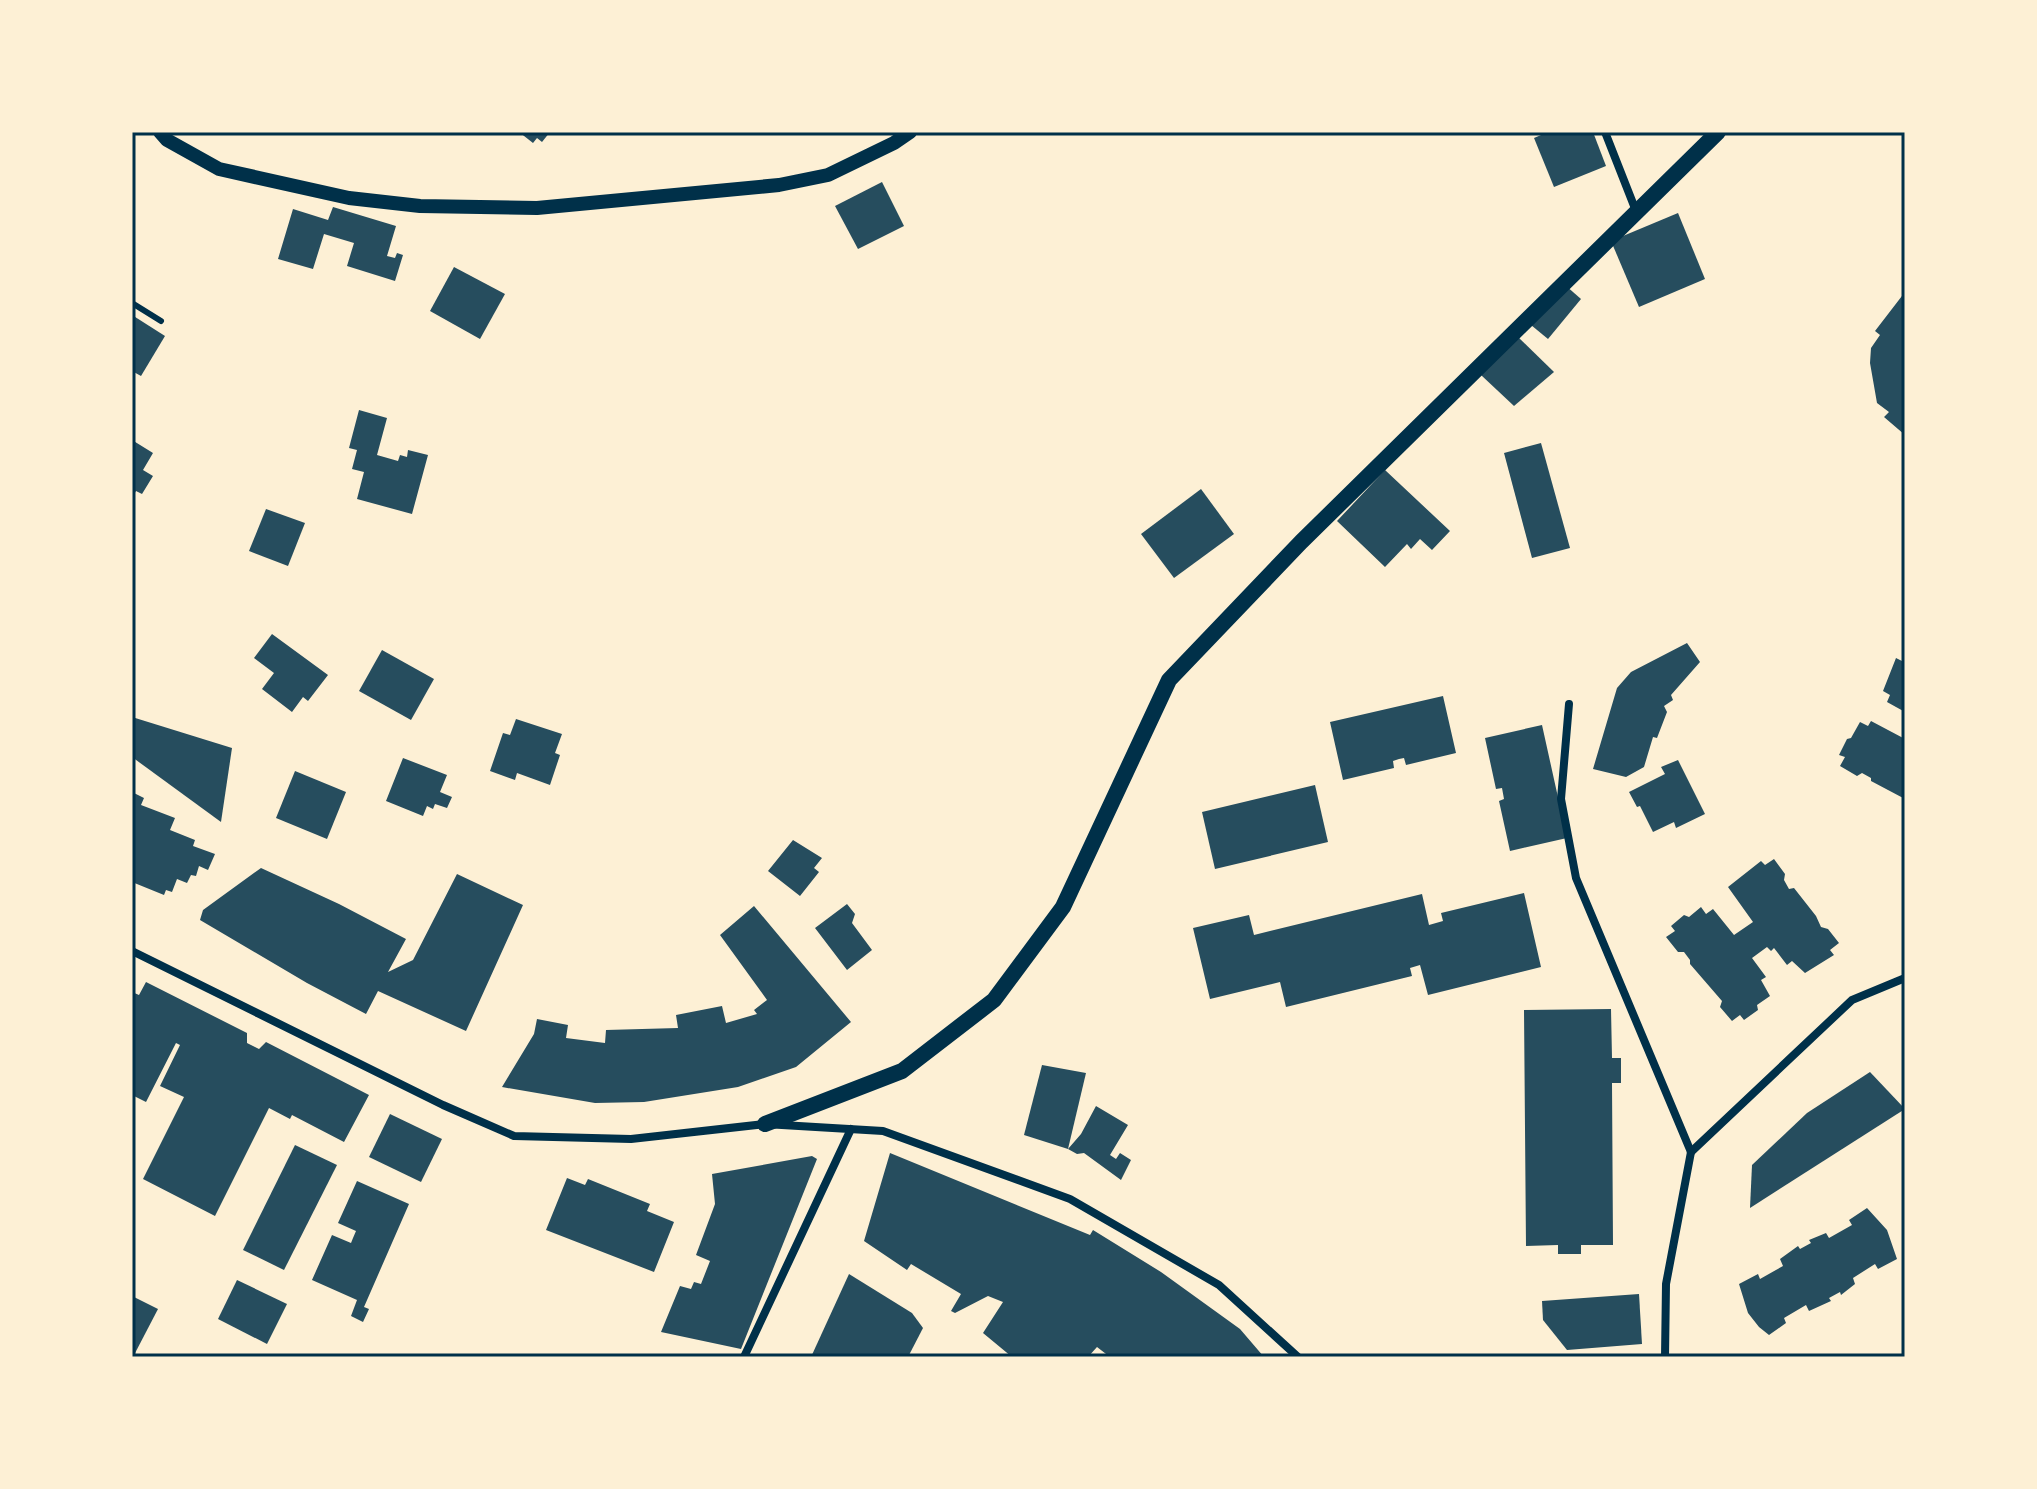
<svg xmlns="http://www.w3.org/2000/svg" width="2037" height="1489" font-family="'Crimson Pro',serif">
  <rect width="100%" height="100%" fill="#fdf0d5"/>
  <g fill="#264d5e">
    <polygon points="519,132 550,132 542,142 537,138 533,143"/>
    <polygon points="1548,132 1593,132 1606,166 1554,187 1534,138"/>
    <polygon points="882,182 904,226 858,249 835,206"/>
    <polygon points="333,207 396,226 387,256 395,258 397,253 403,255 395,281 347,266 354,243 324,234 313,269 278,259 293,209 328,220"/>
    <polygon points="1678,213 1705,279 1639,307 1611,241"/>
    <polygon points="454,267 505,294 480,339 430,311"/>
    <polygon points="1565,285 1581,299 1548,339 1531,325"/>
    <polygon points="1905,292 1905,435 1884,417 1889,412 1877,403 1870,363 1871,348 1880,335 1875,331"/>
    <polygon points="132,315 165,336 141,376 132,371"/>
    <polygon points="1518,337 1554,372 1514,406 1481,375"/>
    <polygon points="359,410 387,418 377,455 398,461 400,455 407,457 408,450 428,455 412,514 357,499 364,472 352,469 357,450 349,448"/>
    <polygon points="132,440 153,453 143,470 153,476 142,494 136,491 132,498"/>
    <polygon points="1541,443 1570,548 1532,558 1504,453"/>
    <polygon points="1385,470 1450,531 1432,550 1420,539 1411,549 1407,544 1385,567 1337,521"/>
    <polygon points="1201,489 1234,534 1174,578 1141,534"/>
    <polygon points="266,509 305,523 288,566 249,551"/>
    <polygon points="272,634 328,675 308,701 303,697 292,712 262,689 274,673 254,658"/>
    <polygon points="1687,643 1700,662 1671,695 1673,700 1664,706 1667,712 1657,738 1653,737 1644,767 1626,777 1593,769 1617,688 1631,672"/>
    <polygon points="382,650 434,679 411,720 359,691"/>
    <polygon points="1905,655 1905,712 1887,702 1890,695 1883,691 1896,658 1902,661"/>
    <polygon points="1443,696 1456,753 1406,765 1404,758 1399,759 1393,761 1394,768 1343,780 1330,722"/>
    <polygon points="132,717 232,748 221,822 132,757"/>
    <polygon points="516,719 562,734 555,753 560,755 550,785 517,773 515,780 490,771 503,733 510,735"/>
    <polygon points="1871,721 1905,739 1905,799 1871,781 1871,778 1862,773 1857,776 1840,766 1845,757 1839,755 1847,739 1851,738 1860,722 1868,726"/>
    <polygon points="1542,725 1567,838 1510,851 1499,801 1504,799 1502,788 1496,789 1485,738"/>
    <polygon points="403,758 447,775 440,792 452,797 447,808 435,804 433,809 427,806 423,816 386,801"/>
    <polygon points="1678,760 1705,814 1676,828 1674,822 1653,832 1640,806 1637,807 1629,792 1665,774 1661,767"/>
    <polygon points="295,771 346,792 327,839 276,818"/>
    <polygon points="1315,785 1328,842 1215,869 1202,812"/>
    <polygon points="132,792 144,798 141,805 175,818 170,830 195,840 193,846 215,854 208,870 199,866 196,876 191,875 187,883 177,879 172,892 166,890 164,895 132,882"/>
    <polygon points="793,840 822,858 814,868 819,872 800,896 768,871"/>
    <polygon points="1774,859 1785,874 1784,880 1789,889 1794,888 1816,916 1821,927 1828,929 1839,943 1830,950 1834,955 1805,973 1792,961 1787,965 1774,948 1771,951 1767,947 1752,958 1766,977 1761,980 1770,996 1757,1005 1758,1010 1744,1020 1740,1015 1732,1021 1720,1007 1722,1001 1690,964 1690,960 1684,952 1678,952 1666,937 1675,931 1671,926 1684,915 1689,917 1701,907 1706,914 1713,909 1734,935 1753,922 1728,887 1761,861 1765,865"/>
    <polygon points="261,868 339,904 406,939 388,972 413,960 457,874 523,905 466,1031 378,991 366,1014 307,983 200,920 203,910"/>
    <polygon points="1524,893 1541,967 1428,995 1420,965 1410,968 1412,976 1286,1007 1280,982 1210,999 1193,928 1249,915 1254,935 1422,894 1429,925 1443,921 1441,913"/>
    <polygon points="847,904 855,914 852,923 872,950 847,970 815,928"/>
    <polygon points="754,906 851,1022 796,1067 738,1087 644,1102 595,1103 502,1087 534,1034 537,1019 568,1025 566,1038 605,1043 606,1030 678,1028 676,1015 722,1006 726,1023 757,1014 754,1010 767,1000 720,935"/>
    <polygon points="146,982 247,1033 247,1043 259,1049 266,1042 369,1095 344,1142 292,1115 290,1119 269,1108 215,1216 143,1179 184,1097 160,1086 180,1045 176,1043 146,1102 132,1095 132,992 139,995"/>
    <polygon points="1611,1009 1612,1058 1621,1058 1621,1083 1612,1083 1613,1245 1581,1245 1581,1254 1558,1254 1558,1245 1526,1246 1524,1010"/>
    <polygon points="1042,1065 1086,1073 1068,1149 1024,1135"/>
    <polygon points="1870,1072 1905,1109 1750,1208 1752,1165 1807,1113"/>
    <polygon points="1096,1106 1128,1125 1110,1155 1116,1159 1120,1153 1131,1160 1121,1180 1084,1153 1077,1154 1068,1149 1081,1134"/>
    <polygon points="390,1114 442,1139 421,1182 369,1157"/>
    <polygon points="295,1145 337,1165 284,1270 243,1250"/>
    <polygon points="890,1153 1090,1235 1093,1230 1161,1272 1240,1329 1264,1357 1110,1357 1097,1347 1088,1357 1012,1357 983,1333 1003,1302 988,1296 955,1313 951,1311 961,1294 911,1264 907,1270 864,1241"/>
    <polygon points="812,1156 817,1159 741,1349 661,1332 680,1286 691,1289 694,1282 701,1284 710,1261 696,1255 715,1204 712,1174"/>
    <polygon points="567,1178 585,1185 588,1179 650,1204 647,1211 674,1222 654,1272 546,1230"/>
    <polygon points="357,1181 409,1204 364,1307 369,1309 363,1322 351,1316 357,1300 312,1280 332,1235 351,1243 353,1238 356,1231 338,1223"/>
    <polygon points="1867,1208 1887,1230 1897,1259 1878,1269 1875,1264 1853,1278 1855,1284 1841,1295 1840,1292 1829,1298 1831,1301 1809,1311 1806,1305 1784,1318 1786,1323 1769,1335 1759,1327 1748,1313 1739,1284 1758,1274 1760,1279 1783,1266 1780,1259 1798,1246 1800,1249 1811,1243 1809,1240 1826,1233 1829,1238 1852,1225 1849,1220"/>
    <polygon points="849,1274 912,1313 923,1328 908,1357 811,1357"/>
    <polygon points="237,1280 287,1304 267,1344 218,1319"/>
    <polygon points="1639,1294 1642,1344 1567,1350 1543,1320 1542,1301"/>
    <polygon points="132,1296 158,1309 133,1357 132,1357"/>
  </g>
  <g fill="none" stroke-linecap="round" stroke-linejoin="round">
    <polyline stroke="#003049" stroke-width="6" points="132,303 161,321"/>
    <g stroke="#003049" stroke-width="8">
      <polyline points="1605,132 1636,211"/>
      <polyline points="1569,704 1561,799 1576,878 1691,1152 1666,1284 1665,1357"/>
      <polyline points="132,951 443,1105 514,1136 631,1139 765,1124 883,1131 1070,1199 1219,1285 1298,1357"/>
      <polyline points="1691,1152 1852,1000 1905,978"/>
      <polyline points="744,1357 851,1129"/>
    </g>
    <polyline stroke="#003049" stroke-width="14" points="160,132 167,140 219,169 349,198 420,206 537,208 779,185 828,175 894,143 910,132"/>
    <polyline stroke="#003049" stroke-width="16" points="765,1124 902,1071 994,1000 1063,907 1169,680 1301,542 1718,132"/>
  </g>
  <rect width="2037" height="1489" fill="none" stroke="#fdf0d5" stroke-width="268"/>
  <rect x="134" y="134" width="1769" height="1221" fill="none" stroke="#003049" stroke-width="3"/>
</svg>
